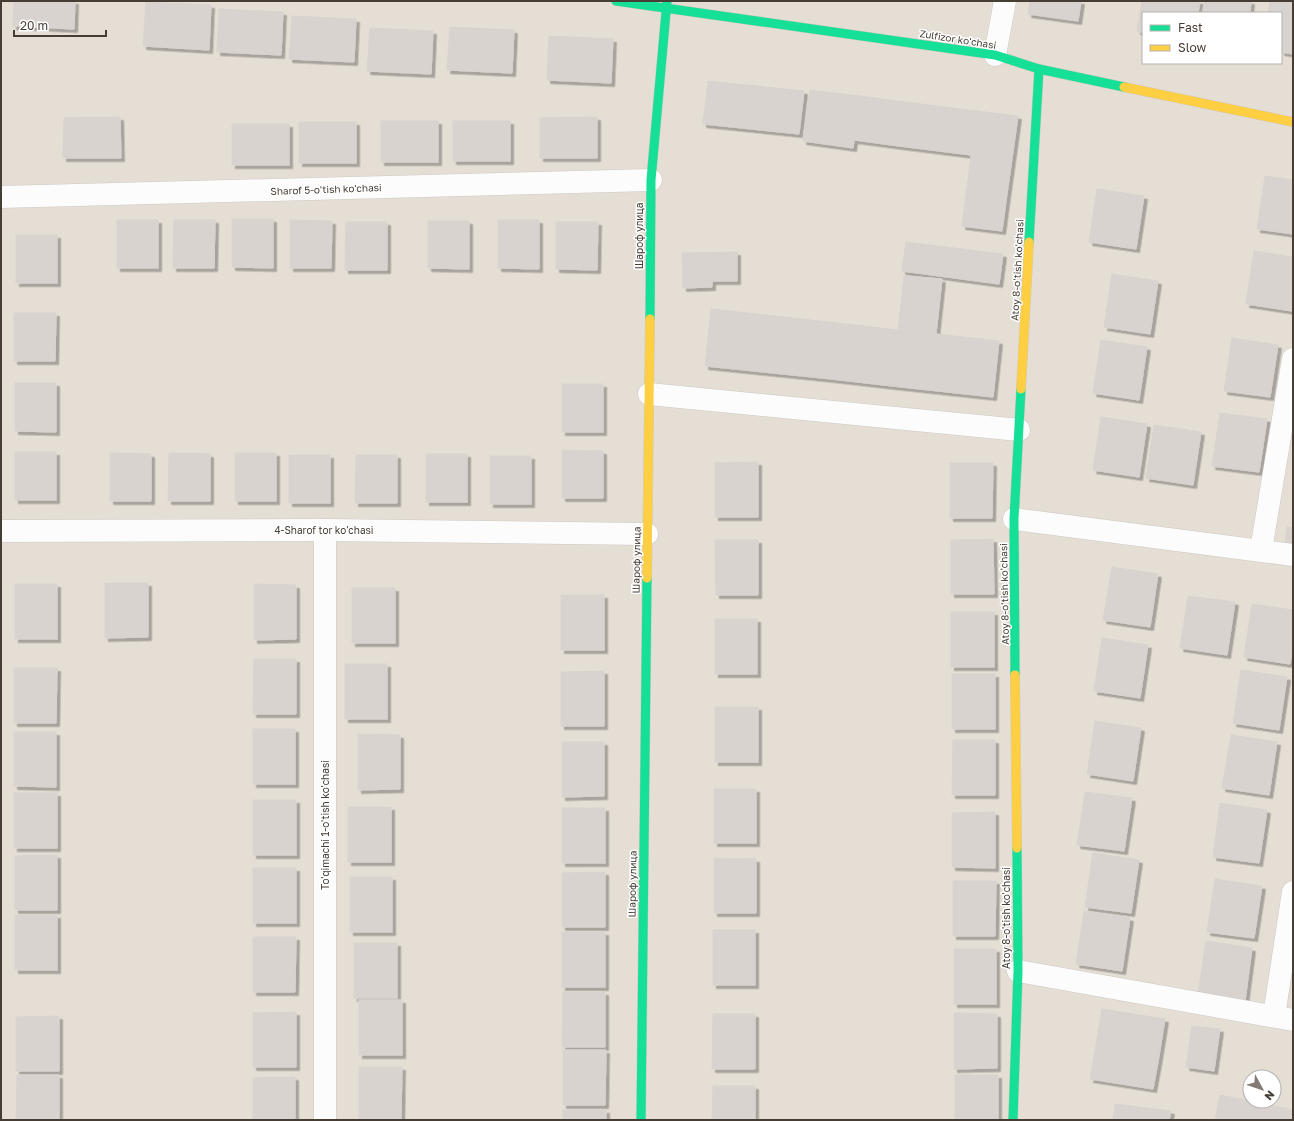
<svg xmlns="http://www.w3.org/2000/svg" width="1294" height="1121" font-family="'Golos Text',sans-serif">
  <defs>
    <filter id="shadow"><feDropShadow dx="3.5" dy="3.5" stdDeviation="0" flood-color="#0004"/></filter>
  </defs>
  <rect width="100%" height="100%" fill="#f0ece8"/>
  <path fill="#e5ded5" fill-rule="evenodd" d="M 1,1 L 1293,1 L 1293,1120 L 1,1120 ZM 1143,13 L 1281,13 L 1281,63 L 1143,63 ZM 1250,1077 L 1274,1077 L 1274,1101 L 1250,1101 Z"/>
  <g fill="#d8d3cf" stroke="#d8d3ce" filter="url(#shadow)">
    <polygon points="14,1 75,1 74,29 13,26"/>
    <polygon points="1030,1 1081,1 1078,21 1028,14"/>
    <polygon points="1142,1 1200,1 1198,13 1143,13 1143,32 1137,31"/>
    <polygon points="1204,1 1251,1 1250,13 1203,13"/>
    <polygon points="1270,1 1293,1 1293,54 1281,52 1281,13 1268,13"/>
    <polygon points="146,2 211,5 209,50 143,46"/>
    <polygon points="219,9 283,12 281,55 217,52"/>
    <polygon points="292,16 356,19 354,62 289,59"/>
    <polygon points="450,27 514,30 512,73 447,70"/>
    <polygon points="370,28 433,31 431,74 367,71"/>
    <polygon points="549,36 613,39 611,83 547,80"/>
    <polygon points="708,81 804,91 799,134 703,124"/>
    <polygon points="810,90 860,96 853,148 803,141"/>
    <polygon points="860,96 905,102 899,146 854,140"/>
    <polygon points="905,102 1018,116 1006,201 966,196 971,155 899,146"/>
    <polygon points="120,117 121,158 63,158 64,118"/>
    <polygon points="597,117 597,158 540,158 540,118"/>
    <rect x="381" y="121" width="57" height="41"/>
    <rect x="453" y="121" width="57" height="40"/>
    <rect x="299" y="122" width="57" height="41"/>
    <rect x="232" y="124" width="57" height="41"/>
    <polygon points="1265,176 1293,180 1293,234 1257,229"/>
    <polygon points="1097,189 1144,196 1136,249 1089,242"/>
    <polygon points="966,196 1006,201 1002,231 962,226"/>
    <polygon points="232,219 273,219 273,268 232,267"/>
    <rect x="117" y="220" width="41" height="48"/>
    <polygon points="174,220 215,220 214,268 173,268"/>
    <polygon points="290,220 332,221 331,268 290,268"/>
    <polygon points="498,220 539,220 539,269 498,268"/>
    <polygon points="428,221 469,221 469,269 428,268"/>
    <polygon points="346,222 387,222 387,270 345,270"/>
    <polygon points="556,222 598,222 597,270 556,269"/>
    <rect x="16" y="235" width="41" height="48"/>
    <polygon points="906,242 1003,254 999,284 902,271"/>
    <polygon points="1254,251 1293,257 1292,311 1246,304"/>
    <polygon points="737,252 737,281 712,281 712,287 683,288 682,253"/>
    <polygon points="1112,274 1158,281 1150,334 1104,327"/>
    <polygon points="904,276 942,279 936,334 999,341 993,397 892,386"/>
    <polygon points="711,309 837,323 831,379 705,366"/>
    <polygon points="14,313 56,313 55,361 14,361"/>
    <polygon points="837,323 898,330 892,386 831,379"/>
    <polygon points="1232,338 1278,345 1270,397 1224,391"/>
    <polygon points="1101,340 1147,347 1139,400 1093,393"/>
    <polygon points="15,383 56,383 56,432 15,431"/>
    <rect x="562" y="384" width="41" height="48"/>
    <polygon points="1220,413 1267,419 1259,472 1212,466"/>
    <polygon points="1101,417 1147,424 1139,477 1093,470"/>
    <polygon points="1154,425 1201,432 1193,485 1146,478"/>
    <polygon points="562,450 603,451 603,498 562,498"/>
    <rect x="15" y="452" width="41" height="48"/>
    <polygon points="110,453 151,454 151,501 110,501"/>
    <polygon points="169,453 210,454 210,501 168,501"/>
    <rect x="235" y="453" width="41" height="48"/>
    <rect x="426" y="454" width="41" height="48"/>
    <rect x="289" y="455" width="41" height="48"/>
    <polygon points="356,455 397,455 397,503 355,503"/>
    <rect x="490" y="456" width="41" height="48"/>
    <polygon points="758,462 758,517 715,517 715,463"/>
    <polygon points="950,463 993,463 992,518 950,518"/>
    <polygon points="1287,527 1293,528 1293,551 1284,550"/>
    <polygon points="993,539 994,594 951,594 951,540"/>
    <polygon points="715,540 758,540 758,595 716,595"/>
    <polygon points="1112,567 1158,574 1150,627 1103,620"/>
    <polygon points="105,583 148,583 148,637 105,638"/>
    <rect x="15" y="584" width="42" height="55"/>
    <polygon points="254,584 296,585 296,639 254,640"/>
    <rect x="352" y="588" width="43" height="55"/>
    <rect x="561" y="595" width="43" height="55"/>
    <polygon points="1188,596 1235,602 1227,655 1180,648"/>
    <polygon points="1252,604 1293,610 1293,647 1290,664 1244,657"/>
    <rect x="951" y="612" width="43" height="55"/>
    <rect x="715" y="619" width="42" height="55"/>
    <polygon points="1102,638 1148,645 1140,698 1094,691"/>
    <polygon points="254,659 296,659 296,714 253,714"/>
    <rect x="345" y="664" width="42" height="55"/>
    <polygon points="14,668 57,668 56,723 14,723"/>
    <polygon points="1241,670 1287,677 1279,730 1233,723"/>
    <polygon points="604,671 604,726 561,726 561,672"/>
    <rect x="952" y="674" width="43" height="55"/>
    <rect x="715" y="707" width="43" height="55"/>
    <polygon points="1095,721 1141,728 1133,781 1087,774"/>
    <rect x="253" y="729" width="42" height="55"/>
    <polygon points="14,732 56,732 56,787 14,786"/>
    <polygon points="358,734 400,735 400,789 358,790"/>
    <polygon points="1231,735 1277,742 1269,795 1222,788"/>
    <polygon points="953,740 995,740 995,795 952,795"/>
    <polygon points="562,742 604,742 604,796 562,797"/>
    <rect x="714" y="789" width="42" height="54"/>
    <polygon points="1085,792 1132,798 1124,851 1077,845"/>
    <rect x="14" y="793" width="43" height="55"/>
    <rect x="253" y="800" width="43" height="55"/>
    <polygon points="1220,803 1267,810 1259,863 1213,857"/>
    <rect x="348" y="807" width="43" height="55"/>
    <rect x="562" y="808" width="43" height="55"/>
    <polygon points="995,812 995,868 952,867 952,813"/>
    <polygon points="1093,853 1139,860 1131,913 1085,907"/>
    <polygon points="57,855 57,910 15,910 15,856"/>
    <polygon points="714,858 756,859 756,913 714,913"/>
    <rect x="253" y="868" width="43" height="55"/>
    <polygon points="605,872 605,927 562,927 562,873"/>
    <rect x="350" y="877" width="42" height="55"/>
    <polygon points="1215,879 1262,886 1254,938 1207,932"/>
    <polygon points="953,881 996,881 995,936 953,936"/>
    <polygon points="1084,911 1130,918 1122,971 1076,964"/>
    <rect x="15" y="915" width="42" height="55"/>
    <rect x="713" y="930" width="42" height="55"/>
    <rect x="562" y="932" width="43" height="55"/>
    <polygon points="253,937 296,937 295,992 253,992"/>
    <polygon points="1206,941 1252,948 1245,1001 1198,994"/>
    <rect x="354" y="943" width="43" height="55"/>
    <rect x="954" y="949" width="42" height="55"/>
    <polygon points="563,992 605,992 605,1047 562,1047"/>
    <rect x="359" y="1000" width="43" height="55"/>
    <polygon points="1102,1009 1165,1019 1158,1062 1095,1051"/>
    <polygon points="296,1012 296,1067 253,1067 253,1013"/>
    <polygon points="954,1013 997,1014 997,1068 954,1069"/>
    <polygon points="713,1014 755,1014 755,1069 712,1069"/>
    <polygon points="59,1016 59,1071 16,1071 16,1017"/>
    <polygon points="1192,1026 1220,1029 1214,1071 1186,1067"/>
    <polygon points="563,1050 606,1050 605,1105 563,1105"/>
    <polygon points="1095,1051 1158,1062 1153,1089 1090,1079"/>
    <polygon points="359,1067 402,1067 401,1120 359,1120"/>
    <polygon points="17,1075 59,1075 59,1120 16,1120"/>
    <rect x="955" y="1075" width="43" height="45"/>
    <polygon points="295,1077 295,1120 253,1120 253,1078"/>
    <polygon points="713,1086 755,1086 755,1120 712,1120"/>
    <polygon points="1220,1095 1293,1110 1293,1120 1215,1120"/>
    <polygon points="1115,1104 1171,1111 1169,1120 1113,1120"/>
    <rect x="563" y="1110" width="43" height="10"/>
  </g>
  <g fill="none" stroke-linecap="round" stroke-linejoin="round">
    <defs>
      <g id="street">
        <polyline points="995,55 1005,1"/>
        <polyline points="1,197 651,180"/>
        <polyline points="649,394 1019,430"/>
        <polyline points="1014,519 1293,555"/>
        <polyline points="325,530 325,1120"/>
        <polyline points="1,531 325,530 647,534"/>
        <polyline points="1261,550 1293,359"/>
        <polyline points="1018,971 1293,1020"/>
        <polyline points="1274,1016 1293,892"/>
      </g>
      <g id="fast">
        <polyline points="616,1 995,55 1039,69 1124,87"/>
        <polyline points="1029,242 1039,69"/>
        <polyline points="650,319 651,180 667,1"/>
        <polyline points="1015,675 1014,519 1021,389"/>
        <polyline points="641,1120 647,578"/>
        <polyline points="1013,1120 1018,971 1017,848"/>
      </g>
      <g id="slow">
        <polyline points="1124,87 1293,122"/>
        <polyline points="1021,389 1029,242"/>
        <polyline points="647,578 650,319"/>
        <polyline points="1015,675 1017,848"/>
      </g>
    </defs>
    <use href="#street" stroke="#cdc8c4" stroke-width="23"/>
    <use href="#fast" stroke="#d0c9be" stroke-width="10"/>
    <use href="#slow" stroke="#d0c9be" stroke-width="10"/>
    <use href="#street" stroke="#fdfcfc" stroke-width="22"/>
    <use href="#fast" stroke="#16e098" stroke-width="9"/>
    <use href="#slow" stroke="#ffcf43" stroke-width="9"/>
  </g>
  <g text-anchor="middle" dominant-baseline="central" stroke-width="3" stroke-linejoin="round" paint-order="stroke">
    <g font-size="10" fill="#463d34" stroke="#fff">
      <text transform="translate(958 39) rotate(9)">Zulfizor ko'chasi</text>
      <text transform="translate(326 189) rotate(-2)">Sharof 5-o'tish ko'chasi</text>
      <text transform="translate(639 236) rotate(-90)">Шароф улица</text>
      <text transform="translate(1017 270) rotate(-87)">Atoy 8-o'tish ko'chasi</text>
      <text x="324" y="530">4-Sharof tor ko'chasi</text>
      <text transform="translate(636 560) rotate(-89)">Шароф улица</text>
      <text transform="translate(1004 594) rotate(-91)">Atoy 8-o'tish ko'chasi</text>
      <text transform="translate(325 825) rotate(-90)">To'qimachi 1-o'tish ko'chasi</text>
      <text transform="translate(632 884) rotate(-89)">Шароф улица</text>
      <text transform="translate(1006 918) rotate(-90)">Atoy 8-o'tish ko'chasi</text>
    </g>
  </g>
  <rect width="1294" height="1121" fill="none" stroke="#463d34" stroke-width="4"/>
  <rect x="1142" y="12" width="140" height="52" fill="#ffffff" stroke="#b5b1ae"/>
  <rect x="1150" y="25" width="20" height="6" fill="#16e098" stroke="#b5b1ae"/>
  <text x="1178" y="32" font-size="12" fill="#463d34">Fast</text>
  <rect x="1150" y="45" width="20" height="6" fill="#ffcf43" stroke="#b5b1ae"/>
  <text x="1178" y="52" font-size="12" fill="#463d34">Slow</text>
  <g transform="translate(1262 1089) rotate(130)"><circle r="19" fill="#ffffff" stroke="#b5b1ae"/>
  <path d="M0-3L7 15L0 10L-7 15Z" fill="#827a73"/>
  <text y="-6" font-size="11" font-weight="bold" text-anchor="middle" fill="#463d34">N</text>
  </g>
  <path d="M14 30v6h92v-6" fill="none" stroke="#463d34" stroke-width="2"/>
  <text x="20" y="30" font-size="12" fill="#463d34" stroke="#ffffff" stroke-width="3" paint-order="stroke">20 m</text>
</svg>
